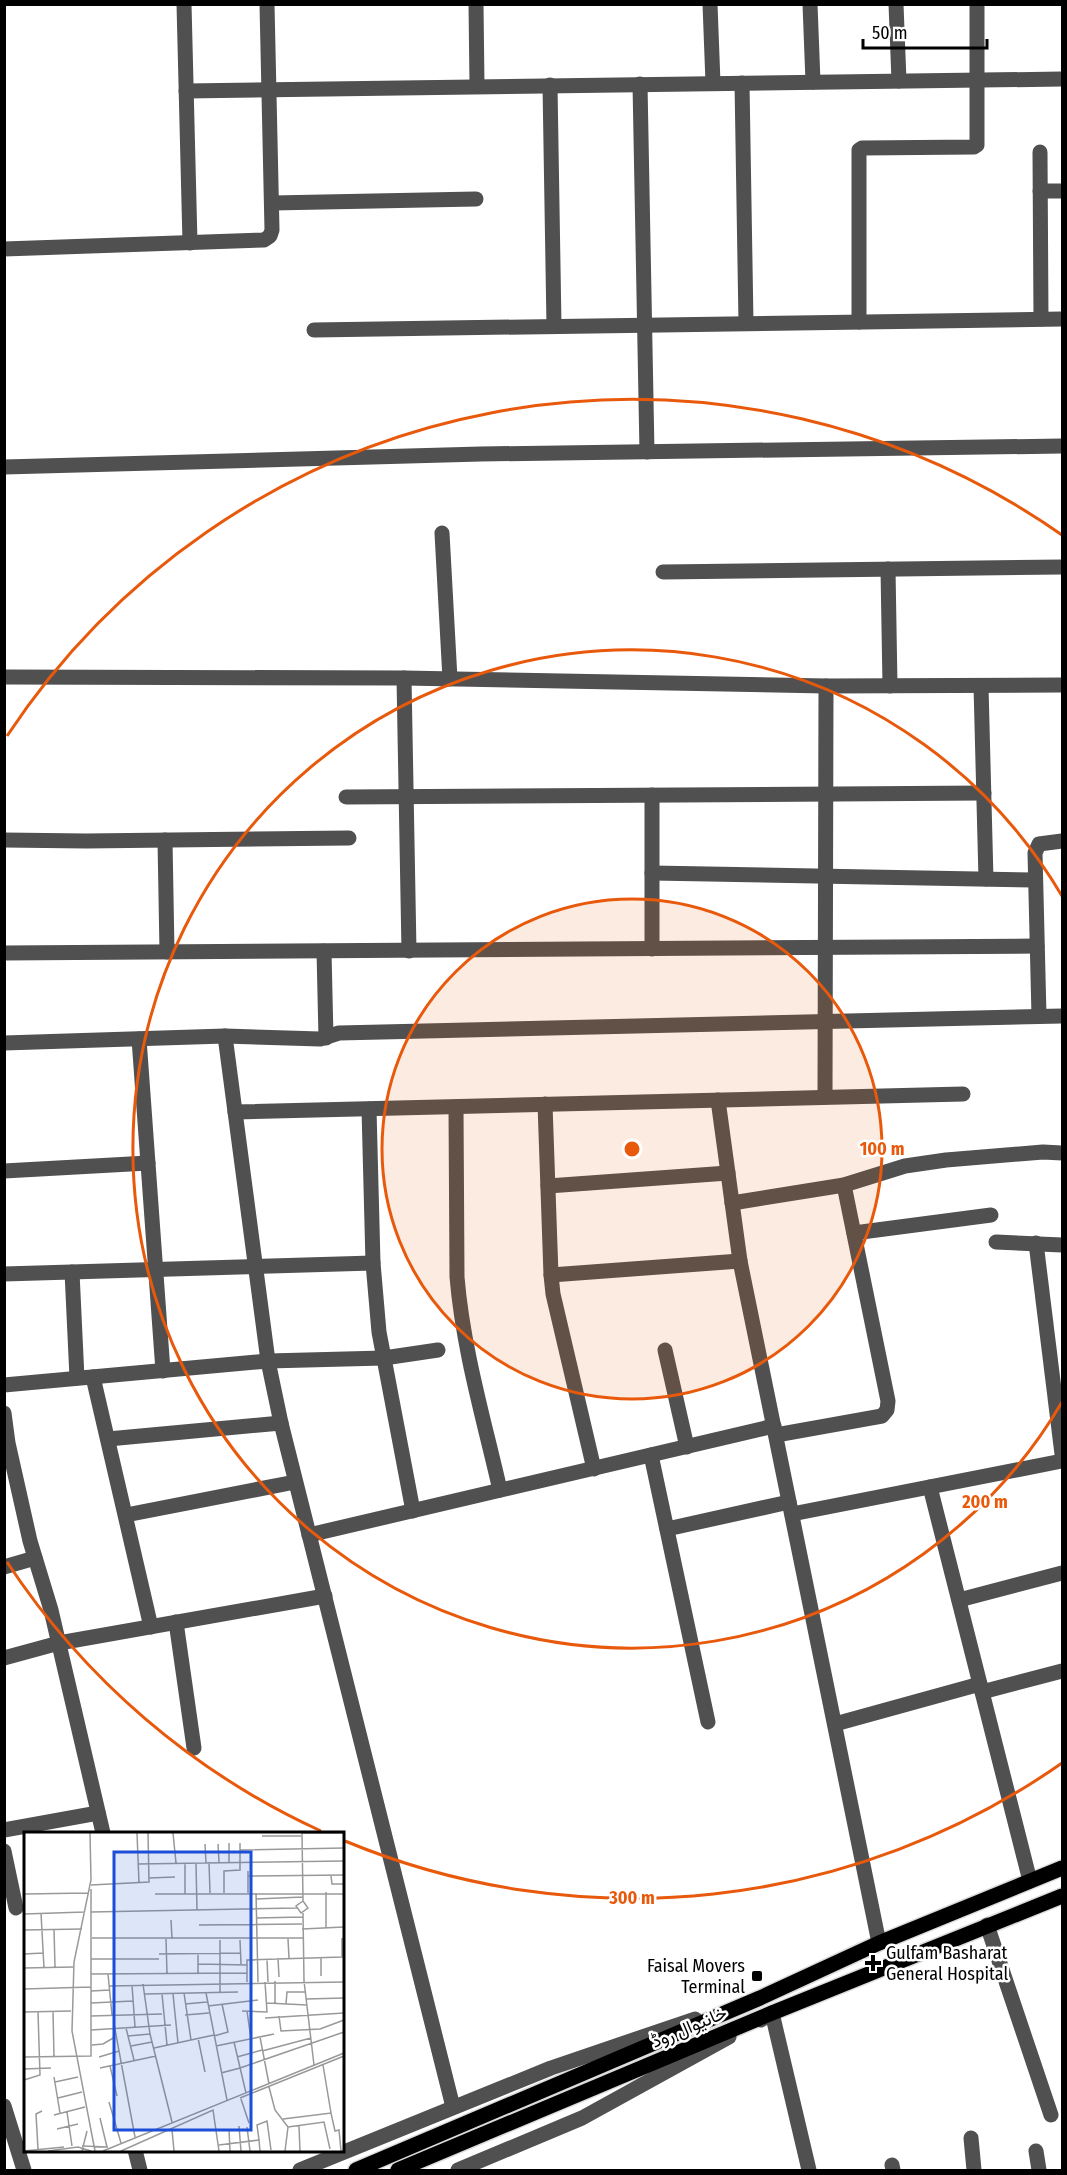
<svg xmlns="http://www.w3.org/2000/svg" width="1067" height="2175" font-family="'Fira Sans Condensed',Vazirmatn,sans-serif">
  <rect width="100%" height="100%" fill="#fff"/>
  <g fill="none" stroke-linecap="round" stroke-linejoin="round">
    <defs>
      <g id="major">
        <polyline points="356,2170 760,1998 879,1943 1062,1868"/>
        <polyline points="398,2170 772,2013 1062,1896"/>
      </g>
    </defs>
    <use href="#major" stroke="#dbdbdb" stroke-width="18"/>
    <g stroke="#505050" stroke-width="15">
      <polyline points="184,4 190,243"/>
      <polyline points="476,4 477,86"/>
      <polyline points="710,4 713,83"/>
      <polyline points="810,4 813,82"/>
      <polyline points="896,4 899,81"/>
      <polyline points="742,83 746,323"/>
      <polyline points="640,84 647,452"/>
      <polyline points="550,85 554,326"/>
      <polyline points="186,91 1062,79"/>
      <polyline points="1040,152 1041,319"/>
      <polyline points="1040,191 1062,191"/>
      <polyline points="272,203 476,199"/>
      <polyline points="4,249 264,240 270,236 272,230 267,4"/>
      <polyline points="859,322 859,150 862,148 974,147 977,145 977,4"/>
      <polyline points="314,330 1062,319"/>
      <polyline points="4,467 481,454 1062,446"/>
      <polyline points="442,533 450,679"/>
      <polyline points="888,569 890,686"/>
      <polyline points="663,572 1062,567"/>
      <polyline points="4,677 404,678 826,686 1062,685"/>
      <polyline points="404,678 409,951"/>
      <polyline points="981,686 986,879"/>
      <polyline points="652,795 652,949"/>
      <polyline points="346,797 984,793"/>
      <polyline points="4,840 86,841 349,838"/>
      <polyline points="165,840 167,952"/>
      <polyline points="652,873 1035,880"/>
      <polyline points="324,951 326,1038"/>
      <polyline points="4,953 1037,946"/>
      <polyline points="1039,1016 1035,853 1039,844 1062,841"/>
      <polyline points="225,1036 268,1361 281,1423 453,2107"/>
      <polyline points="139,1039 163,1371"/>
      <polyline points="4,1043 225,1036 320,1039 339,1033 1062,1016"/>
      <polyline points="825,1097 826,686"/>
      <polyline points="718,1100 740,1261 879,1943"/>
      <polyline points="545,1104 551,1275 553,1294 594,1469"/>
      <path d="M 456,1107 L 457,1277 C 463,1349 484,1420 500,1490"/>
      <polyline points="369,1109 373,1263 379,1332 413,1511"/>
      <polyline points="235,1112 963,1094"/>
      <polyline points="4,1171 148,1163"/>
      <polyline points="548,1186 728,1173"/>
      <polyline points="732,1203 844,1185 905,1166 946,1160 1043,1152 1062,1153"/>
      <polyline points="854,1233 991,1215"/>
      <polyline points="996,1242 1062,1245"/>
      <polyline points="1036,1243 1062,1454"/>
      <polyline points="72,1272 77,1378"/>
      <polyline points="4,1274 373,1263"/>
      <polyline points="551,1275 740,1261"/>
      <polyline points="665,1350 687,1447"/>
      <polyline points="93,1377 151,1627"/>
      <polyline points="4,1385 268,1361 384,1358 438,1350"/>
      <polyline points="4,1413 8,1443 30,1541 51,1610 103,1833"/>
      <polyline points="776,1435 882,1416 887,1410 888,1401 844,1185"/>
      <polyline points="108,1439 281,1423"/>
      <polyline points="651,1455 708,1722"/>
      <polyline points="930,1487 1030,1881"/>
      <polyline points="792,1514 1062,1461"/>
      <polyline points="126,1515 295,1482"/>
      <polyline points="667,1529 789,1502"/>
      <polyline points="309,1535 774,1426"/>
      <polyline points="4,1567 35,1558"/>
      <polyline points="959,1600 1062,1573"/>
      <polyline points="176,1622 194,1748"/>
      <polyline points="4,1658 59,1643 325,1596"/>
      <polyline points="982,1692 1062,1671"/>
      <polyline points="835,1724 980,1684"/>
      <polyline points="4,1830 98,1813"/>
      <polyline points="4,1851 16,1908"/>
      <polyline points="987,1925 1051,2115"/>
      <polyline points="761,2020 772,2013 809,2170"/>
      <polyline points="4,2106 24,2170"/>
      <polyline points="971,2138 974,2170"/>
      <polyline points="135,2150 140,2170"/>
      <polyline points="1036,2151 1039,2170"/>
      <polyline points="892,2165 893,2170"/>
      <polyline points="300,2170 551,2068 695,2019"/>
      <polyline points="458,2170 582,2118 729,2037"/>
    </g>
    <use href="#major" stroke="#000" stroke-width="15"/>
  </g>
  <circle cx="632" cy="1149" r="250" fill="#e8590c" fill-opacity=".12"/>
  <g fill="none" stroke="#e8590c" stroke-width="3">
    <circle cx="632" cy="1149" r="250"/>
    <path d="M1062 1402A499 499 0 1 1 1062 896"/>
    <path d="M1062 1763A749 749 0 0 1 345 1841M321 1831A749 749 0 0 1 7 1562M7 736A749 749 0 0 1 1062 535"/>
  </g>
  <g fill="#000" stroke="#fff" stroke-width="2">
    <path d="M870 1954h6v6h6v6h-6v6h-6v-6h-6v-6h6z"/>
    <rect x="751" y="1970" width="12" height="12" rx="3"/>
  </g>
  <g text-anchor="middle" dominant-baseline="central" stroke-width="5" stroke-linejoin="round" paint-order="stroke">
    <g font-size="18" fill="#000" stroke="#fff" text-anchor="start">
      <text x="886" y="1953">Gulfam Basharat<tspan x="886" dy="21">General Hospital</tspan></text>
      <text x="745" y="1966" text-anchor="end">Faisal Movers<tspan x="745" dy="21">Terminal</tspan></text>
    </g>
    <g font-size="18" fill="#000" stroke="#fff">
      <text transform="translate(689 2027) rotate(-23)">خانیوال روڈ</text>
    </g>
  </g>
  <g transform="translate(24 1832)">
    <rect width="320" height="320" fill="#fff"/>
    <path fill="none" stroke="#999" stroke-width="1.5" d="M 66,1 L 67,48 L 50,130 L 48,199 L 71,319M 113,1 L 115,51M 149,1 L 152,31M 278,1 L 279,69 L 284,76 L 277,81 L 272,74 L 279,69M 278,1 L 319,1M 238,4 L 277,4M 205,11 L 205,30M 181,12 L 182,31M 194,12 L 195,30M 216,18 L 320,16M 185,30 L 186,61M 161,31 L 161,62M 114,32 L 320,29M 172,32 L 173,78M 224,39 L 224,61M 224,44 L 320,43M 307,44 L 308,52 L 320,52M 125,46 L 151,45M 67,53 L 125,50 L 124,1M 200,61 L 200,39 L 216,38 L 216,11M 232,61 L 234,150M 0,62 L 64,61M 131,62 L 320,62M 232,67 L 279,65M 67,80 L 273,76M 17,81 L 20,136M 279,81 L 280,149 L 290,233M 0,82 L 61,80M 232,86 L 279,85M 147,88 L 148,107M 175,93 L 278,92M 302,96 L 302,60M 30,97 L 31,135M 278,97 L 320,95M 0,98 L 58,97M 68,106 L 279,106M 142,107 L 143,142M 264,107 L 265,126M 216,108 L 217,132M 0,122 L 19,121M 135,122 L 216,121M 174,122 L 174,141M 297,125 L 297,144M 254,126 L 255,145M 67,127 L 135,127M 243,127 L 244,150M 174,132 L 223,133M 0,136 L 49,135M 67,142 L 223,141M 84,142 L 88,183M 251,149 L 251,171M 223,150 L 223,128 L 318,125 L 318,106M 119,152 L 126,202 L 148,290M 108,153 L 111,195M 85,154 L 320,150M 0,157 L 67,155M 67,159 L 86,158M 196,160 L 196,108M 160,161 L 167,208M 182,161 L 203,268M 121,162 L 214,160M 138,162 L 143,213M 149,162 L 154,211M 282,167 L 320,166M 67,171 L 109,169M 243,171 L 283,173M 161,172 L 183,170M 262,172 L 263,160 L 282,160M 184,174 L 234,168M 29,179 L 30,225M 218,179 L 243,180 L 241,150M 223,179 L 227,207M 0,180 L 47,179M 161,183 L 185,181M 67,184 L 138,182M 255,184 L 257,199 L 296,197 L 320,188M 241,186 L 320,181M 90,192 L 111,305M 102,196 L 110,228M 67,198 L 147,193M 104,204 L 126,202M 190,204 L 204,200 L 198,172M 236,205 L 245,252M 174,206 L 181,240M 210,210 L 222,261M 68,213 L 79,212 L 91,205M 107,214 L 128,210M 192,214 L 250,202M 130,216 L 190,203M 238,219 L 287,206M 0,225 L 67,224 L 67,57M 75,225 L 95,219M 213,225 L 238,218M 299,233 L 307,281M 86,234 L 93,264M 76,236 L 132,224M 216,236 L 320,200M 0,237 L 27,236M 197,241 L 216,236M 30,245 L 36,281M 0,248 L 16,243 L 14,180M 31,250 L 54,245M 245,255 L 251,278 L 264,295 L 261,319M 34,266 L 58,260M 216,266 L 320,224M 217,267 L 225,291M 85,270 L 97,311M 43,280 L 48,314M 30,283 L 61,275M 76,286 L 83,315M 259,287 L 307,281 L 311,299 L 315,298 L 317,319M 215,294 L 217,319M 275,294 L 276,319M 223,295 L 226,319M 264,295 L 300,290 L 306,317M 33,297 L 54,292M 205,297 L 206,319M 148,298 L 150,319M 235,308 L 233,293 L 243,289 L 247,318M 195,313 L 235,308 L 236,319M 58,314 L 84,315M 14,317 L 12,282 L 18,279M 0,319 L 40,315M 24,319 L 54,315 L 67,319M 58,319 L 63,299M 79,319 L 320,221M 97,319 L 189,278 L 195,319"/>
    <path fill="#1d4ed8" fill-opacity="0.15" stroke="#1d4ed8" stroke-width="3" d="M 90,20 L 227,20 L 227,298 L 90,298 Z"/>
    <rect width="320" height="320" fill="none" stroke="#000" stroke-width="3"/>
  </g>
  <circle cx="632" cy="1149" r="9" fill="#e8590c" stroke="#fff" stroke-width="3"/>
  <g font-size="18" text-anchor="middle" font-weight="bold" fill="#e8590c" stroke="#fff" stroke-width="5" stroke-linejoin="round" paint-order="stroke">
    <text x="882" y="1155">100 m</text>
    <text x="985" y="1508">200 m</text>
    <text x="632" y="1904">300 m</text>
  </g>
  <rect width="1067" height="2175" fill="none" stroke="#000000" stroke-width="12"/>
  <path d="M863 39v9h124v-9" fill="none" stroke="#000000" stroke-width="3"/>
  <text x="872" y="39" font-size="18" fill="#000000" stroke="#ffffff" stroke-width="4.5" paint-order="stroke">50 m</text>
</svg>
